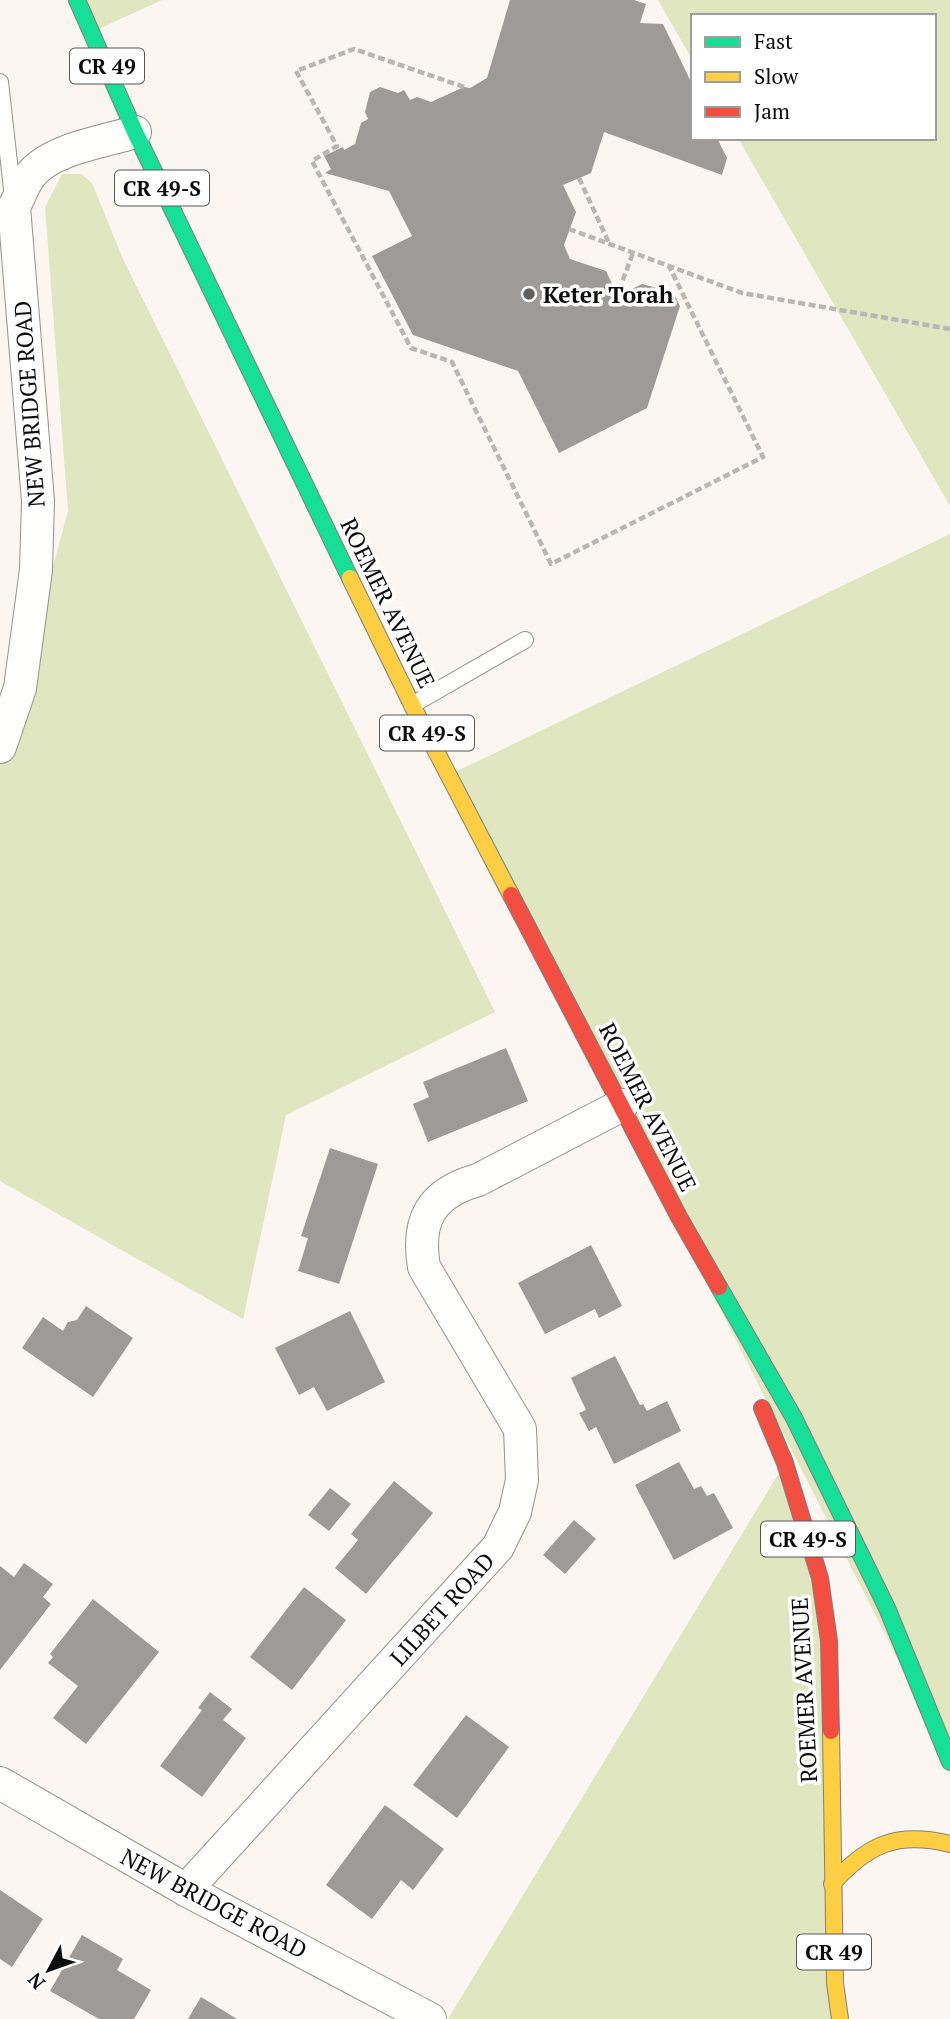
<svg xmlns="http://www.w3.org/2000/svg" width="950" height="2019" font-family="'PT Serif',serif">
  <rect width="100%" height="100%" fill="#fbf6f1"/>
  <g fill="#dfe6c0">
    <polygon points="77,0 162,0 92,32"/>
    <polygon points="658,0 950,0 950,506 738,138 934,138 934,16 693,16 693,61"/>
    <polygon points="62,174 81,174 92,183 123,259 495,1012 286,1115 243,1319 0,1181 0,747 20,688 68,511 45,207"/>
    <polygon points="950,534 950,1762 449,775"/>
    <polygon points="785,1463 820,1578 840,2019 448,2019"/>
  </g>
  <g fill="#9e9a97">
    <polygon points="510,0 634,0 646,4 640,23 663,24 693,86 693,138 717,138 727,158 722,175 604,132 591,173 563,185 576,212 564,245 570,259 606,271 614,288 624,293 642,284 673,292 680,306 647,408 559,453 518,371 413,335 372,256 412,236 389,191 325,173 331,169 324,156 343,147 344,150 355,144 361,123 368,119 365,112 370,92 380,87 398,93 404,90 410,100 417,97 431,102 464,87 470,88 487,78"/>
    <polygon points="506,1048 528,1101 428,1142 413,1104 429,1097 423,1082"/>
    <polygon points="330,1148 378,1164 339,1284 298,1271 308,1238 301,1236"/>
    <polygon points="591,1245 622,1306 599,1318 595,1309 545,1334 518,1283"/>
    <polygon points="86,1306 133,1338 93,1397 22,1348 43,1317 63,1331 68,1322 77,1320"/>
    <polygon points="350,1311 385,1382 327,1411 314,1387 299,1395 275,1348"/>
    <polygon points="615,1356 640,1405 643,1404 647,1411 667,1401 681,1431 614,1464 596,1427 589,1431 579,1413 586,1410 571,1378"/>
    <polygon points="679,1462 694,1489 701,1486 707,1496 714,1493 733,1528 674,1560 635,1485"/>
    <polygon points="394,1481 433,1513 366,1594 335,1568 358,1540 351,1534"/>
    <polygon points="330,1488 351,1504 329,1531 308,1515"/>
    <polygon points="574,1520 596,1539 565,1574 543,1555"/>
    <polygon points="24,1563 53,1584 43,1597 51,1604 0,1670 0,1566 14,1577"/>
    <polygon points="304,1587 346,1620 292,1690 250,1657"/>
    <polygon points="93,1599 159,1652 86,1744 53,1718 78,1686 48,1663 53,1657 50,1654"/>
    <polygon points="210,1692 232,1709 223,1720 246,1738 202,1797 160,1766 202,1710 198,1708"/>
    <polygon points="466,1715 509,1747 457,1818 413,1785"/>
    <polygon points="385,1805 444,1849 413,1890 401,1880 372,1919 326,1885"/>
    <polygon points="0,1890 43,1919 12,1967 0,1959"/>
    <polygon points="82,1935 123,1959 117,1970 151,1990 134,2019 99,2019 50,1991"/>
    <polygon points="201,1997 237,2019 188,2019"/>
  </g>
  <g fill="none" stroke-linecap="round" stroke-linejoin="round">
    <defs>
      <g id="lane">
        <polyline points="0,82 13,198"/>
        <polyline points="412,705 525,640"/>
      </g>
      <g id="street">
        <path d="M 0,747 L 20,688 L 36,570 L 38,501 L 14,207 C 19,198 23,186 29,177 C 49,149 103,142 135,132"/>
        <polyline points="0,1783 186,1890 430,2019"/>
        <path d="M 186,1890 L 498,1547 L 515,1512 L 522,1480 L 520,1429 L 424,1267 C 416,1220 431,1193 478,1180 L 622,1105"/>
      </g>
      <g id="fast">
        <polyline points="77,0 135,132 350,578"/>
        <polyline points="719,1287 794,1418 887,1608 950,1762"/>
      </g>
      <g id="slow">
        <polyline points="350,578 412,705 511,895"/>
        <polyline points="831,1731 835,1983 840,2019"/>
        <path d="M 832,1884 C 868,1844 897,1831 950,1844"/>
      </g>
      <g id="jam">
        <polyline points="511,895 679,1217 719,1287"/>
        <polyline points="762,1408 785,1463 820,1578 829,1641 831,1731"/>
      </g>
    </defs>
    <use href="#lane" stroke="#949290" stroke-width="18"/>
    <use href="#street" stroke="#949290" stroke-width="34"/>
    <use href="#fast" stroke="#817f7d" stroke-width="18"/>
    <use href="#slow" stroke="#817f7d" stroke-width="18"/>
    <use href="#jam" stroke="#817f7d" stroke-width="18"/>
    <g stroke="#b8b7b6" stroke-width="4.5" stroke-dasharray="7 3.5" stroke-linecap="butt">
      <polyline points="464,87 354,49 296,71 337,146 312,161 411,348 452,362 551,564 763,457 669,266"/>
      <polyline points="579,178 609,243"/>
      <polyline points="569,229 742,293 950,329"/>
      <polyline points="619,290 633,253"/>
    </g>
    <use href="#lane" stroke="#fefefd" stroke-width="16"/>
    <use href="#street" stroke="#fefefd" stroke-width="32"/>
    <use href="#fast" stroke="#16e098" stroke-width="16"/>
    <use href="#slow" stroke="#ffcf43" stroke-width="16"/>
    <use href="#jam" stroke="#f24e42" stroke-width="16"/>
  </g>
  <circle fill="#605f5d" stroke="#fff" stroke-width="2.5" cx="529" cy="294" r="7"/>
  <g text-anchor="middle" dominant-baseline="central" stroke-width="7" stroke-linejoin="round" paint-order="stroke">
    <g fill="#fff" stroke="#565656" stroke-width="2">
      <rect x="70" y="48.5" width="74" height="35" rx="5"/>
      <rect x="115" y="170.5" width="94" height="35" rx="5"/>
      <rect x="380" y="715.5" width="94" height="35" rx="5"/>
      <rect x="761" y="1521.5" width="94" height="35" rx="5"/>
      <rect x="797" y="1934.5" width="74" height="35" rx="5"/>
    </g>
    <g font-size="21" font-weight="bold" fill="#0d0d0d">
      <text x="107" y="66">CR 49</text>
      <text x="162" y="188">CR 49-S</text>
      <text x="427" y="733">CR 49-S</text>
      <text x="808" y="1539">CR 49-S</text>
      <text x="834" y="1952">CR 49</text>
    </g>
    <g font-size="23" font-weight="bold" fill="#0d0d0d" stroke="#fff" text-anchor="start">
      <text x="543" y="294">Keter Torah</text>
    </g>
    <g font-size="23" fill="#0d0d0d" stroke="#fff">
      <text transform="translate(29 404) rotate(-94)">NEW BRIDGE ROAD</text>
      <text transform="translate(388 603) rotate(64)">ROEMER AVENUE</text>
      <text transform="translate(648 1107) rotate(63)">ROEMER AVENUE</text>
      <text transform="translate(442 1609) rotate(-48)">LILBET ROAD</text>
      <text transform="translate(804 1690) rotate(-93)">ROEMER AVENUE</text>
      <text transform="translate(214 1903) rotate(28)">NEW BRIDGE ROAD</text>
    </g>
  </g>
  <rect x="691" y="14" width="245" height="126" fill="#ffffff" stroke="#9e9e9e" stroke-width="2"/>
  <rect x="705" y="37" width="35" height="10" fill="#16e098" stroke="#9e9e9e" stroke-width="2"/>
  <text x="754" y="49" font-size="21" fill="#0d0d0d">Fast</text>
  <rect x="705" y="72" width="35" height="10" fill="#ffcf43" stroke="#9e9e9e" stroke-width="2"/>
  <text x="754" y="84" font-size="21" fill="#0d0d0d">Slow</text>
  <rect x="705" y="107" width="35" height="10" fill="#f24e42" stroke="#9e9e9e" stroke-width="2"/>
  <text x="754" y="119" font-size="21" fill="#0d0d0d">Jam</text>
  <g transform="translate(49 1970) rotate(229)" stroke="#ffffff" stroke-width="5" paint-order="stroke">
  <path d="M0-5L12 26L0 18L-12 26Z" fill="#0d0d0d"/>
  <text y="-10" font-size="19" font-weight="bold" text-anchor="middle" fill="#0d0d0d">N</text>
  </g>
</svg>
